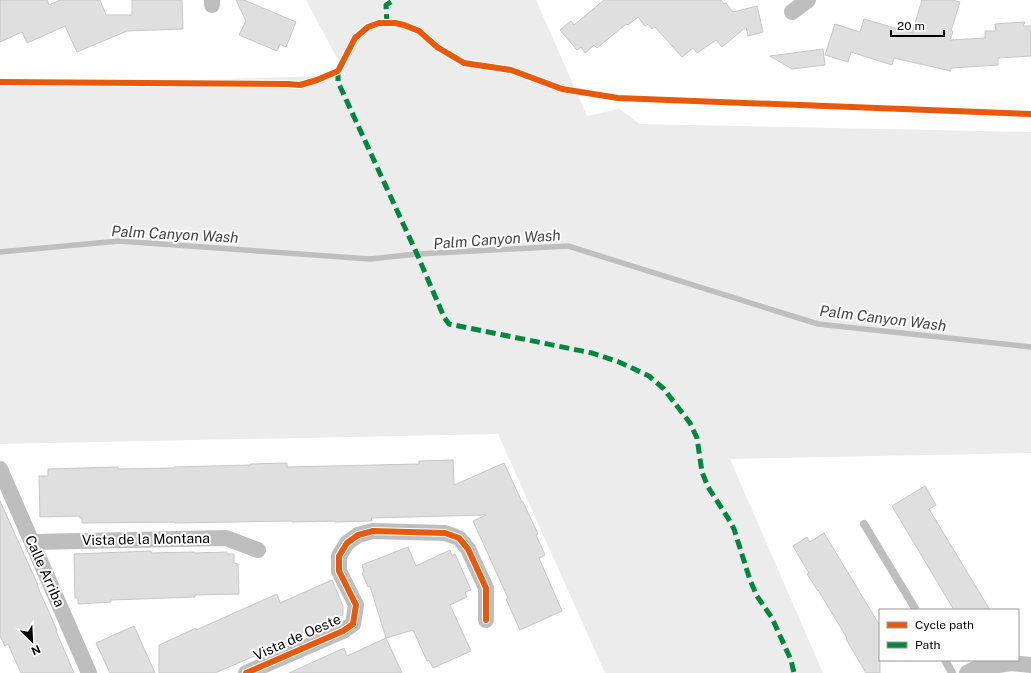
<svg xmlns="http://www.w3.org/2000/svg" width="1031" height="673" font-family="'Public Sans',sans-serif">
  <rect width="100%" height="100%" fill="#fff"/>
  <polygon fill="#ececec" points="306,0 536,0 587,116 619,109 640,124 1031,132 1031,453 730,459 823,673 605,673 498,434 0,444 0,87 346,75"/>
  <g fill="none" stroke-linecap="round" stroke-linejoin="round">
    <polyline stroke="#bfbfbf" stroke-width="5.5" points="0,252 119,241 370,259 417,254 568,246 818,324 1031,347"/>
  </g>
  <g fill="#dfdfdf" stroke="#c7c7c7">
    <polygon points="0,0 47,0 49,5 60,0 100,0 106,15 132,15 132,0 182,0 183,29 127,31 77,52 65,26 27,43 22,32 0,42"/>
    <polygon points="236,0 244,0 296,22 286,47 280,44 277,51 239,35 246,21"/>
    <polygon points="604,0 721,0 724,4 726,3 733,12 757,6 763,32 748,36 746,27 722,47 716,40 697,53 693,48 682,57 655,27 652,29 648,24 645,26 638,17 628,25 627,24 625,25 597,48 594,45 585,53 581,47 577,50 560,30 571,21 574,25"/>
    <polygon points="922,0 952,0 960,2 951,31 953,31 950,40 985,38 985,31 996,31 995,24 1025,22 1023,26 1031,26 1031,56 998,58 998,65 951,68 951,71 894,58 892,65 851,52 848,62 825,55 835,24 860,32 864,19 912,33"/>
    <polygon points="823,49 825,65 792,69 770,56"/>
    <polygon points="453,460 454,485 504,463 522,502 523,502 538,534 536,535 545,555 539,558 562,611 520,630 506,599 508,598 473,521 486,515 371,518 372,521 335,522 335,521 292,522 292,521 175,523 175,522 82,523 82,518 80,518 80,516 40,517 39,476 48,476 48,469 118,467 118,469 174,468 174,467 250,465 250,464 287,463 287,467 330,466 419,464 419,461"/>
    <polygon points="925,486 936,505 929,509 990,610 954,610 892,506"/>
    <polygon points="0,501 38,585 37,585 40,592 57,630 56,631 74,673 21,673 8,644 5,646 0,636"/>
    <polygon points="824,533 880,626 880,673 866,673 846,639 847,638 818,590 818,591 807,574 809,573 793,546 807,537 810,542"/>
    <polygon points="408,547 416,566 450,550 452,556 455,554 471,590 465,592 467,597 450,605 471,651 433,668 429,660 427,661 413,630 386,638 370,586 368,587 362,573 364,572 362,565"/>
    <polygon points="151,551 151,553 194,552 194,553 227,552 227,554 234,554 234,563 238,564 239,594 195,595 195,597 111,600 111,602 78,604 78,598 75,598 74,554"/>
    <polygon points="332,580 343,606 343,615 295,636 296,638 215,673 159,673 159,645 196,628 196,630 277,594 280,603"/>
    <polygon points="134,626 155,673 110,673 96,643"/>
    <polygon points="386,638 402,673 289,673 344,648 347,656"/>
  </g>
  <g fill="none" stroke-linecap="round" stroke-linejoin="round">
    <g stroke="#bebebe" stroke-width="8">
      <polyline points="864,524 916,610"/>
      <polyline points="945,660 952,673"/>
    </g>
    <g stroke="#bebebe" stroke-width="16">
      <polyline points="212,0 212,5"/>
      <polyline points="792,12 808,0"/>
      <polyline points="0,469 89,673"/>
      <polyline points="32,542 226,538 258,550"/>
      <polyline points="246,673 343,631 353,624 356,605 339,571 339,556 347,543 358,535 373,531 445,533 459,538 468,549 486,588 486,620"/>
      <polyline points="967,673 975,669 1011,663 1031,665"/>
    </g>
    <g stroke="#00873e" stroke-width="5" stroke-dasharray="10 5" stroke-linecap="butt">
      <polyline points="387,24 386,5 394,0"/>
      <polyline points="338,71 338,82 417,254 444,317 449,324 592,353 619,362 649,376 664,389 690,423 697,438 702,472 708,487 728,518 734,529 750,580 757,596 772,618 791,660 794,673"/>
    </g>
    <defs>
      <g id="cycleway">
        <polyline points="0,82 288,84 300,85 317,80 338,71 355,38 368,27 379,23 395,23 404,25 419,31 437,47 464,63 511,70 562,89 618,98 1031,114"/>
        <polyline points="246,673 343,631 353,624 356,605 339,571 339,556 347,543 358,535 373,531 445,533 459,538 468,549 486,588 486,620"/>
      </g>
    </defs>
    <use href="#cycleway" stroke="#fff" stroke-width="8"/>
    <use href="#cycleway" stroke="#e8590c" stroke-width="6"/>
  </g>
  <g text-anchor="middle" dominant-baseline="central" stroke-width="4" stroke-linejoin="round" paint-order="stroke">
    <g font-size="14" fill="#000" stroke="#fff">
      <text transform="translate(146 539) rotate(-1)">Vista de la Montana</text>
      <text transform="translate(45 571) rotate(66)">Calle Arriba</text>
      <text transform="translate(297 637) rotate(-24)">Vista de Oeste</text>
    </g>
    <g font-size="15" font-style="italic" fill="#444" stroke="#fff">
      <text transform="translate(175 234) rotate(3)">Palm Canyon Wash</text>
      <text transform="translate(497 239) rotate(-4)">Palm Canyon Wash</text>
      <text transform="translate(883 318) rotate(7)">Palm Canyon Wash</text>
    </g>
  </g>
  <rect x="879" y="609" width="140" height="52" fill="#ffffff" stroke="#999999"/>
  <rect x="887" y="622" width="20" height="6" fill="#e8590c" stroke="#999999"/>
  <text x="915" y="629" font-size="12" fill="#000000">Cycle path</text>
  <rect x="887" y="642" width="20" height="6" fill="#00873e" stroke="#999999"/>
  <text x="915" y="649" font-size="12" fill="#000000">Path</text>
  <g transform="translate(32 641) rotate(156)" stroke="#ffffff" stroke-width="3" paint-order="stroke">
  <path d="M0-3L7 15L0 10L-7 15Z" fill="#000000"/>
  <text y="-6" font-size="11" font-weight="bold" text-anchor="middle" fill="#000000">N</text>
  </g>
  <path d="M891 30v6h53v-6" fill="none" stroke="#000000" stroke-width="2"/>
  <text x="897" y="30" font-size="12" fill="#000000" stroke="#ffffff" stroke-width="3" paint-order="stroke">20 m</text>
</svg>
